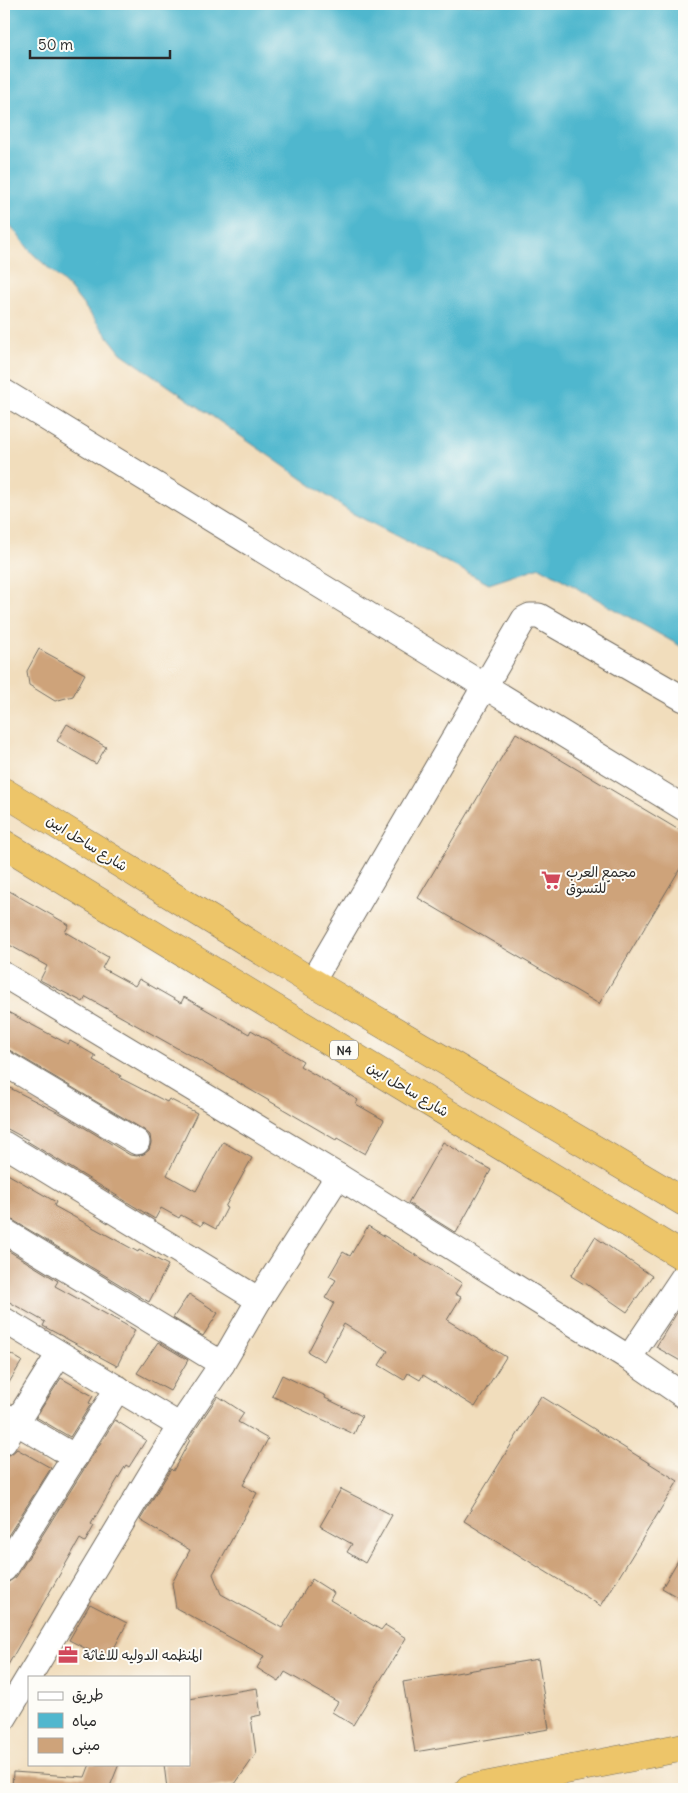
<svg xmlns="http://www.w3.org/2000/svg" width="688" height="1793" font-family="Delius,'Playpen Sans Arabic',sans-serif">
  <rect width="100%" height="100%" fill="#fdfcf7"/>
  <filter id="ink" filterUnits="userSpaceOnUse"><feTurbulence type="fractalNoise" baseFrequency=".02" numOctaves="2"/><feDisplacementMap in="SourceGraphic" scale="10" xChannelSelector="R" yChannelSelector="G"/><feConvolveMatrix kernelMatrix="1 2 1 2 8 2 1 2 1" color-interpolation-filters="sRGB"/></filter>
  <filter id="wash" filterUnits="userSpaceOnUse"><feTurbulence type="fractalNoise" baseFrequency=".0096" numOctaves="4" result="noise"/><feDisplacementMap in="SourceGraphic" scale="20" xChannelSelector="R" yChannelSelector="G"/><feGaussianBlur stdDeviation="1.12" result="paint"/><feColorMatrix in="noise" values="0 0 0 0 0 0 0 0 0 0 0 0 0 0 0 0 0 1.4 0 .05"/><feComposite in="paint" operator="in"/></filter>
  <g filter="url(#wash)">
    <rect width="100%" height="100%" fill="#f1ddbc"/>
    <polygon fill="#50b7ce" stroke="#3e717c" points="4,4 684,4 684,648 540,567 489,584 350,512 121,353 69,287 31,252 4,217"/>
    <g id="blocks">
      <g fill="#cea37a">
        <polygon points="39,649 85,674 73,696 55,701 29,685 27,671"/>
        <polygon points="67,724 106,747 96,764 57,741"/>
        <polygon points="516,733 684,833 684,862 599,1004 418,898"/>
        <polygon points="4,888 69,925 65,932 108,957 102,968 135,986 139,979 181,1003 184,997 249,1034 251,1030 303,1061 300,1066 358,1100 356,1104 384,1120 365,1154 337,1138 336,1140 225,1075 86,997 83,1002 40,980 47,966 4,942"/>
        <polygon points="4,1010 68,1044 70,1041 96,1056 93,1060 121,1076 120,1078 167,1102 169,1099 197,1113 167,1175 196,1191 223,1142 252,1158 225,1207 227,1208 216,1229 203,1222 201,1226 181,1215 179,1218 161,1208 155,1219 27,1141 28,1140 4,1127 4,1085 65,1116 130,1155 137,1156 144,1154 149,1150 151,1143 150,1135 144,1130 11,1051 4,1049"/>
        <polygon points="443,1142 491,1170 456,1233 408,1203"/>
        <polygon points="4,1172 56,1202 54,1206 138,1252 139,1250 168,1265 149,1302 11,1219 4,1217"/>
        <polygon points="368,1226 462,1283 455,1294 461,1297 447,1320 506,1357 475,1407 423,1375 420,1380 408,1373 404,1380 379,1365 388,1351 344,1324 324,1361 308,1352 334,1303 325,1298 336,1280 329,1276 343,1252 350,1256"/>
        <polygon points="595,1237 652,1276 627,1312 585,1283 584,1284 571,1276"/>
        <polygon points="4,1248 58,1281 55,1286 135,1330 117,1366 43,1326 45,1322 4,1299"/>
        <polygon points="189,1294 218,1313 203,1336 173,1318"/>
        <polygon points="684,1301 684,1363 656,1347"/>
        <polygon points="158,1342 188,1360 170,1391 137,1373"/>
        <polygon points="4,1350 22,1361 4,1391"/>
        <polygon points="282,1375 326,1396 325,1398 362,1416 354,1434 272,1396"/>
        <polygon points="61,1378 93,1396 89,1403 91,1404 70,1437 36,1417"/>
        <polygon points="218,1396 244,1413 238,1422 268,1439 243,1485 257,1493 213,1574 221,1594 282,1628 312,1579 334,1593 330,1600 381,1630 385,1625 406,1638 353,1725 332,1712 338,1702 285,1672 279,1682 257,1668 264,1656 176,1608 172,1583 190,1550 140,1520 171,1469 173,1471 190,1440 189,1439"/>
        <polygon points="541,1396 678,1481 601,1606 464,1521"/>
        <polygon points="115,1420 146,1440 129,1467 126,1465 91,1524 94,1526 85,1542 80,1539 4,1672 4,1585 16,1577"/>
        <polygon points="17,1449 51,1468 4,1542 4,1457 11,1454"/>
        <polygon points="341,1489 392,1515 365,1563 347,1552 352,1544 320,1526"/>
        <polygon points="684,1550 684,1601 662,1588"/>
        <polygon points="90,1604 127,1623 108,1660 69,1640"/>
        <polygon points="538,1659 549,1729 415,1752 403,1682"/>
        <polygon points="257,1688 261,1715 251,1717 256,1754 235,1784 201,1789 167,1789 164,1764 189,1764 189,1699"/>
        <polygon points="90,1764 119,1764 109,1789 12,1789 13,1772 85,1777"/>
      </g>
    </g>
  </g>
  <g filter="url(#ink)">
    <use href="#blocks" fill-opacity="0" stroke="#70695e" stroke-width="1"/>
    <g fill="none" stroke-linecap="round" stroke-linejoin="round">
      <defs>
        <g id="minor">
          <polyline points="4,392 684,808"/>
          <polyline points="4,975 338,1176 629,1358 684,1396"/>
          <polyline points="312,982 524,619 530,616 539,616 684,699"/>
          <polyline points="4,1063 137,1142"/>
          <polyline points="4,1144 259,1300"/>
          <polyline points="4,1231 222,1364"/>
          <polyline points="4,1320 180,1426"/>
          <polyline points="629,1358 684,1276"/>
          <polyline points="4,1415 75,1457"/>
          <polyline points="4,1442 59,1354"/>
          <polyline points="4,1569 118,1388"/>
          <polyline points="4,1718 180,1426 222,1364 259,1300 338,1176"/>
        </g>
        <g id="highway">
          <polyline points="4,792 312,982 684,1202"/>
          <polyline points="4,844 684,1257"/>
          <polyline points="469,1789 684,1747"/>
        </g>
      </defs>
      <use href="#minor" stroke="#70695e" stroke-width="27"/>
      <use href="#highway" stroke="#70695e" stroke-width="29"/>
      <use href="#minor" stroke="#fff" stroke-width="25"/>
      <use href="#highway" stroke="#edc569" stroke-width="28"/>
    </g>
  </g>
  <defs>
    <symbol id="supermarket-bare" viewBox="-9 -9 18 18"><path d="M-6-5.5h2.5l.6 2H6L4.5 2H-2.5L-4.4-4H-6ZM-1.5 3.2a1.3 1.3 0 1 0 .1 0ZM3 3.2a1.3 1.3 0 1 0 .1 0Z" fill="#d1495b" stroke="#fdfcf7" stroke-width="2.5" paint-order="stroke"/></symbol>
    <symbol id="office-bare" viewBox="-9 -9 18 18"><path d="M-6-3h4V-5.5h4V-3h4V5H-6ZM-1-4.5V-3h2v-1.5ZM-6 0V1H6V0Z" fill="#d1495b" stroke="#fdfcf7" stroke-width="2.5" paint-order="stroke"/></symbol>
  </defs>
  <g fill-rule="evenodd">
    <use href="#supermarket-bare" x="537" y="866" width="28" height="28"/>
    <use href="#office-bare" x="54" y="1641" width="28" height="28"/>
  </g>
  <g text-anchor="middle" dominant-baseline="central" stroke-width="4" stroke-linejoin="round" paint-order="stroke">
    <rect fill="#fdfcf7" stroke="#6a6a68" stroke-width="1" x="330" y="1040.5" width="28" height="19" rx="4"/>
    <g font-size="12" font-weight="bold" fill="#2b2b2b">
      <text x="344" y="1050">N4</text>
    </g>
    <g font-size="14" fill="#2b2b2b" stroke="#fdfcf7">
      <text transform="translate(87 843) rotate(32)">شارع ساحل ابين</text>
      <text transform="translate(408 1089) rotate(31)">شارع ساحل ابين</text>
    </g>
    <g font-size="14" fill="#2b2b2b" stroke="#fdfcf7" text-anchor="start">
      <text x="566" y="872">مجمع العرب<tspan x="566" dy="16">للتسوق</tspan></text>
      <text x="83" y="1655">المنظمه الدوليه للاغاثة</text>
    </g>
  </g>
  <rect width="688" height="1793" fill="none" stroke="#fdfcf7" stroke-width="20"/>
  <rect x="28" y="1676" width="162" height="90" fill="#fdfcf7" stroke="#a9a8a5"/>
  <rect x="38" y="1692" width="25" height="8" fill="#ffffff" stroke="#a9a8a5"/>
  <text x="72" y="1700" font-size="15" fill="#2b2b2b">طريق</text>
  <rect x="38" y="1713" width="25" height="15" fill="#50b7ce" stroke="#a9a8a5"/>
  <text x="72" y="1726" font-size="15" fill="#2b2b2b">مياه</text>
  <rect x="38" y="1738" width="25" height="15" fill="#cea37a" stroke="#a9a8a5"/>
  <text x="72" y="1750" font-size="15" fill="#2b2b2b">مبنى</text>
  <path d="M30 50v8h140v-8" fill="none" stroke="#2b2b2b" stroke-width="2.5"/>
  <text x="38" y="50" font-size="15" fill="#2b2b2b" stroke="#fdfcf7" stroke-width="4" paint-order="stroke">50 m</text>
</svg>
